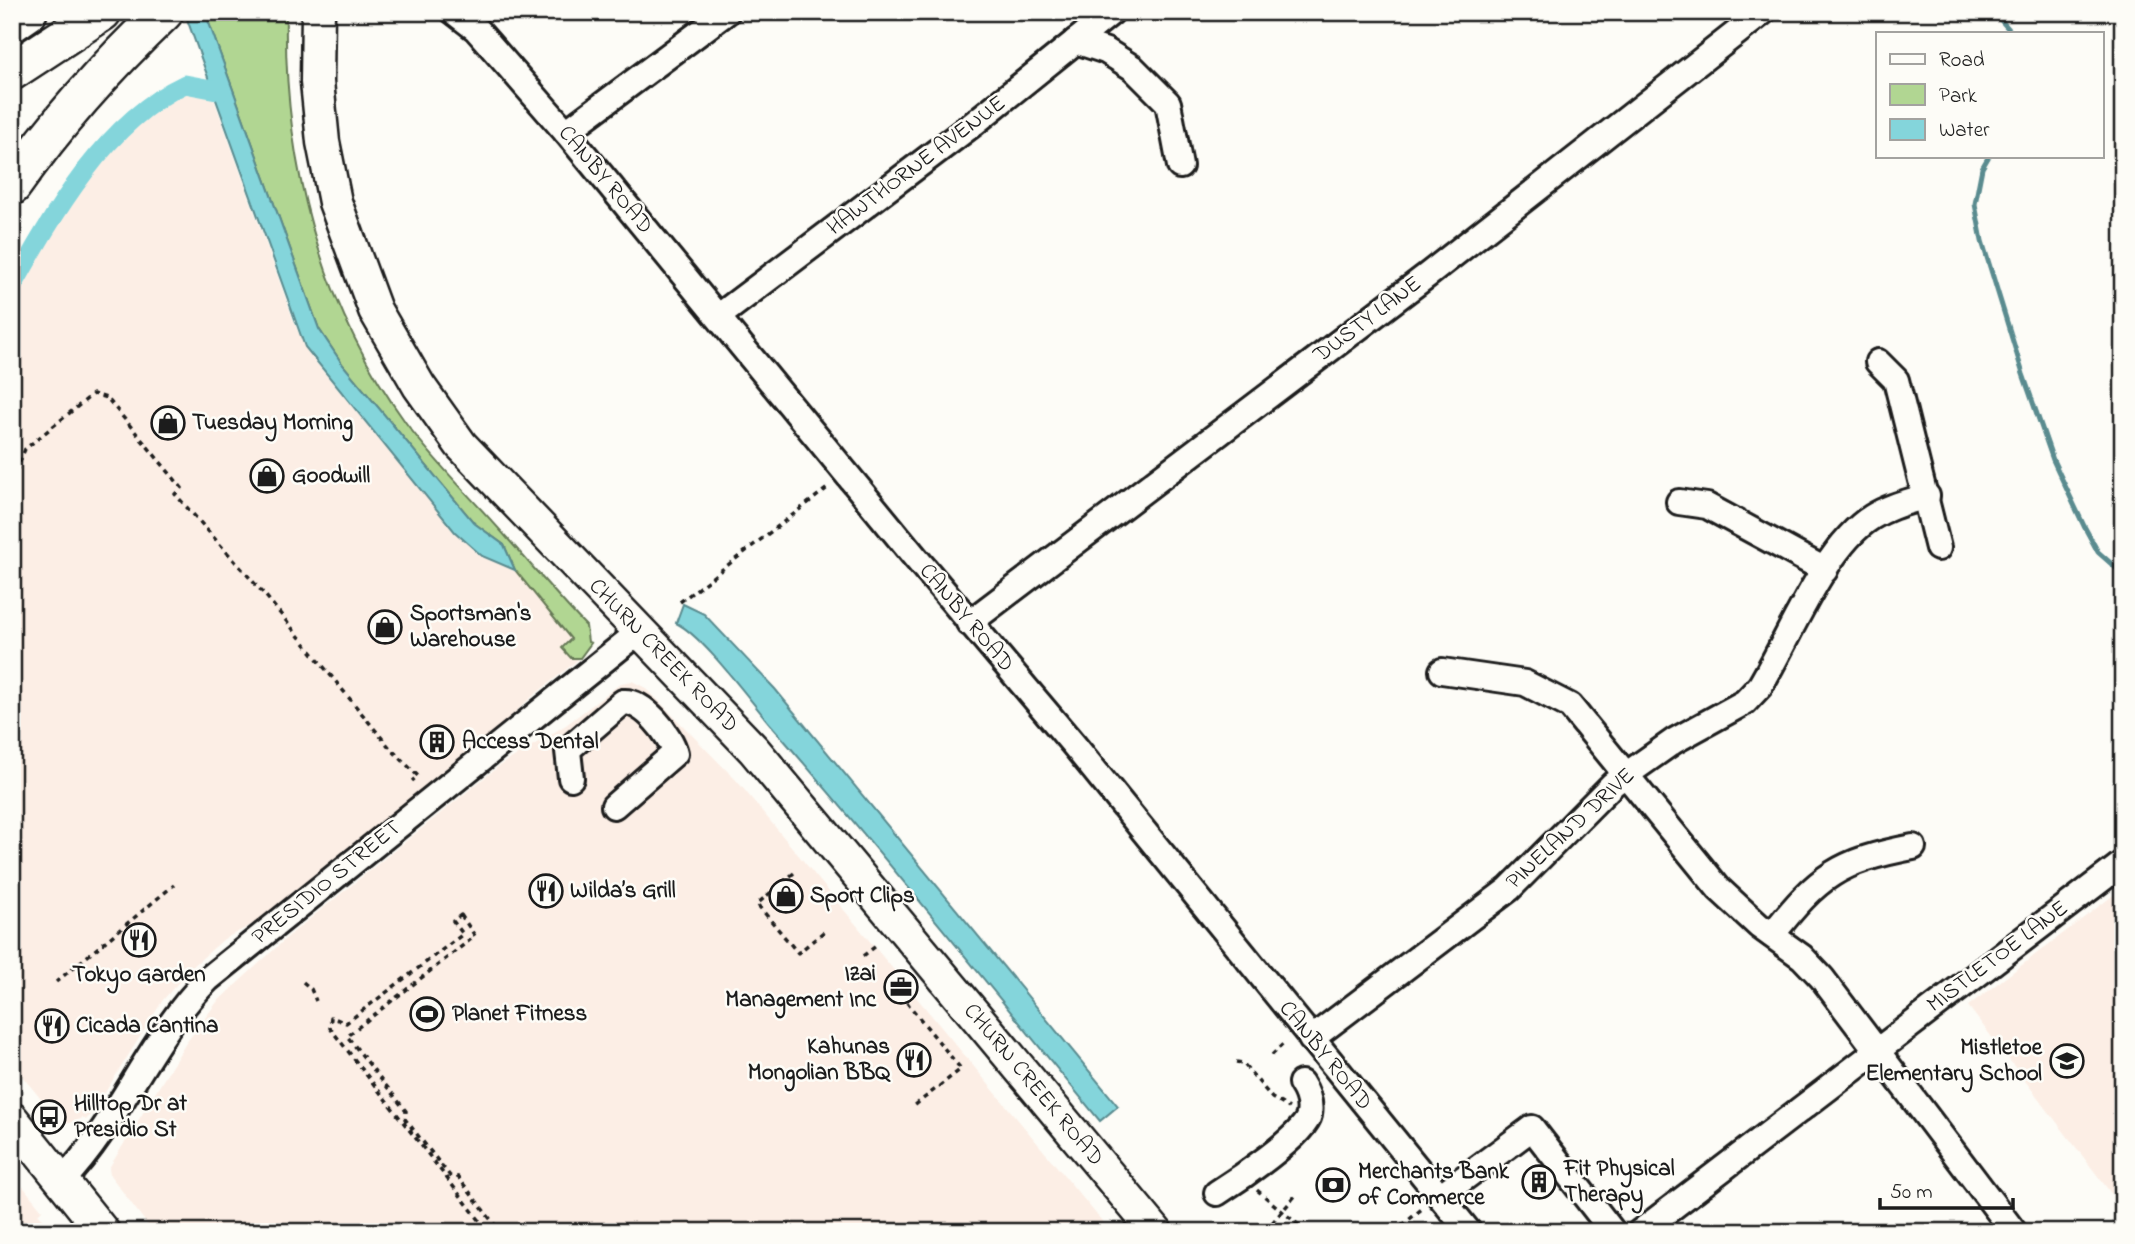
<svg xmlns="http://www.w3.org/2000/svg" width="2135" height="1244" font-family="'Indie Flower',sans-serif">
  <rect width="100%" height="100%" fill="#fdfcf7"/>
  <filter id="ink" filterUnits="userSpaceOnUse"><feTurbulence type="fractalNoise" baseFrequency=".0143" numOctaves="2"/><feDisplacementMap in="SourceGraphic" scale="14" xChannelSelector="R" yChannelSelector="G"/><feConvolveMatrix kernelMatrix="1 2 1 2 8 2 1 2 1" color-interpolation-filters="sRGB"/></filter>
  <g filter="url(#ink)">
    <g fill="#fceee5">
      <polygon points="187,87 211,91 297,330 313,359 455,532 482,556 515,570 584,655 527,701 478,749 261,920 224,939 191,968 163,1000 96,1107 86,1120 83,1118 70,1123 60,1122 12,1064 12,296 49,233 92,172 131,127 173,93"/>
      <polygon points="632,681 646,688 737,781 1111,1232 153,1232 110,1175 109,1168 186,1043 217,1002 291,934 499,766 566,725 621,683"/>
      <polygon points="2123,888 2123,1209 1968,1006"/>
      <polygon points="12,1173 42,1210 38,1214 52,1232 12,1232"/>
    </g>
    <path fill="#b1d692" stroke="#667957" stroke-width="2" d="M 205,12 L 227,16 L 232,12 L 286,12 C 283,159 319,303 406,423 C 437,465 474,500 508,539 C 534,568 559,598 586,626 L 588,642 L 591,643 L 580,658 L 571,658 L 562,648 L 571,639 L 515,570 L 504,545 L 474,523 L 343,365 L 319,329 Z"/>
    <g fill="#84d5db" stroke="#5a8b8f" stroke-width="2">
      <polygon points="195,12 205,12 319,329 343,365 474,523 504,545 515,570 482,556 455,532 305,347 187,19"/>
      <path d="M 683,604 L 704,614 L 775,689 L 1118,1106 L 1100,1121 C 991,988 883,854 770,724 C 748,698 703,636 676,623 Z"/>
    </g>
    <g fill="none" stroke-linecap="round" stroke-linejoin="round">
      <g stroke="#5a8b8f" stroke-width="5">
        <polyline points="1994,12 2012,33"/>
        <polyline points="1989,156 1982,168 1975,204 1982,241 2023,374 2053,460 2084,526 2098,552 2123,574"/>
      </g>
      <path stroke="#84d5db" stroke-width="19" d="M 12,288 C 53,214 106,121 185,84 L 222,91"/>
      <defs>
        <g id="minor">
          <polyline points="454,12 476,29 566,132 915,557 1074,745 1469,1232"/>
          <polyline points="1076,41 1106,51 1133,68 1168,103 1180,166"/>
          <polyline points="566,132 727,12"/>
          <polyline points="719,316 973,124 1112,12"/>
          <polyline points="1878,362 1896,380 1938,548"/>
          <polyline points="1679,502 1707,506 1825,570"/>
          <polyline points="969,623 1429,274 1763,12"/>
          <polyline points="1442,671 1525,683 1570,706 1719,889 1759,926 1802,957 1822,978 2014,1232"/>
          <path d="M 571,778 L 568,751 L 572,746 L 623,702 C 643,700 671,735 675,753 L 614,806"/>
          <path d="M 1772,935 C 1818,876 1839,861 1913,847"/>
          <path d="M 1311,1039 L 1509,889 L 1613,784 L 1674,741 L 1745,702 L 1760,686 C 1789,638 1825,546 1872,517 C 1889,506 1908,502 1927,496"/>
          <path d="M 63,1180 C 121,1119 150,1037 208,979 L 639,632"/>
          <path d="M 1217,1193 C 1236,1181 1305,1135 1309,1115 C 1311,1104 1307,1092 1301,1083"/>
          <polyline points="1440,1196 1532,1128 1613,1232"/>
          <polyline points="1640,1232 2123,863"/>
        </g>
        <g id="major">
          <polyline points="318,12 317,82 323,142 335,202 375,310 419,386 461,445 754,750 1156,1232"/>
          <polyline points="12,1119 103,1232"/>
        </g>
        <g id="highway">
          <polyline points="12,23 28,12"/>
          <polyline points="12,71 102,12"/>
          <path d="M 12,186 C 57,122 107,66 164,12"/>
        </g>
      </defs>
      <use href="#minor" stroke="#1c1c1c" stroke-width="30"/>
      <use href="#major" stroke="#1c1c1c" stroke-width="37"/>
      <use href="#highway" stroke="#1c1c1c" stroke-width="42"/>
      <g stroke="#1c1c1c" stroke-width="3.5" stroke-dasharray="5 5" stroke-linecap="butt">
        <polyline points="12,481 25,449 93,394 107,398 182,488 175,494 265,595 390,748 418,776 412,781"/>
        <polyline points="680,602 830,486"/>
        <polyline points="794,873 757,904 798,953 826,930"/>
        <polygon points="461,915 475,936 347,1036 406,1111 405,1119 450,1176 458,1177 498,1229 489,1230 484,1226 330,1028 331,1017 346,1023 463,934 453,921"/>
        <polyline points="863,956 876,946"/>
        <polyline points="56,982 174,885"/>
        <polyline points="303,982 311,989 316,1001"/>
        <polyline points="900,994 961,1069 914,1106"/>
        <polyline points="1272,1055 1286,1041"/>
        <polyline points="1236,1062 1243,1063 1272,1098 1289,1108"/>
        <polyline points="1257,1190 1307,1232"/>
        <polyline points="1272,1223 1296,1195"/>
        <polyline points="1394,1232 1423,1208"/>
      </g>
      <use href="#minor" stroke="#fdfcf7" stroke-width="24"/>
      <use href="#major" stroke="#fdfcf7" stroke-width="32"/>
      <use href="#highway" stroke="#fdfcf7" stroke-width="37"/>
    </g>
  </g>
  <defs>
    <symbol id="shop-ring" viewBox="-11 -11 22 22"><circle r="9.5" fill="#fdfcf7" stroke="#1c1c1c" stroke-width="1.5"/><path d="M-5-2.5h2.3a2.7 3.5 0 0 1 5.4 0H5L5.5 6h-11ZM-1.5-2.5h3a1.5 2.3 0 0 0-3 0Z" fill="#1c1c1c"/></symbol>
    <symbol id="building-ring" viewBox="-11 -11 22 22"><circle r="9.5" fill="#fdfcf7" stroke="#1c1c1c" stroke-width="1.5"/><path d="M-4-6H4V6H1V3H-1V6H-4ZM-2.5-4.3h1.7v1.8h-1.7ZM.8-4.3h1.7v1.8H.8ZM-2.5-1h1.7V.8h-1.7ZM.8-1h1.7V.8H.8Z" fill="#1c1c1c"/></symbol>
    <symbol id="restaurant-ring" viewBox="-11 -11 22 22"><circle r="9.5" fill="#fdfcf7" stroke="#1c1c1c" stroke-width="1.5"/><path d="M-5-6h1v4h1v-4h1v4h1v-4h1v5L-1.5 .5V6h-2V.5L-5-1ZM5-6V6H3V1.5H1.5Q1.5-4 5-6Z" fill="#1c1c1c"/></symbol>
    <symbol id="office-ring" viewBox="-11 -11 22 22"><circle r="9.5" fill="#fdfcf7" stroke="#1c1c1c" stroke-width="1.5"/><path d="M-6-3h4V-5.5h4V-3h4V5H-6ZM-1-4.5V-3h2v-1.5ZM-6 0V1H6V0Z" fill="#1c1c1c"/></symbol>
    <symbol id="stadium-ring" viewBox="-11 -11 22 22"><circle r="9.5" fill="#fdfcf7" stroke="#1c1c1c" stroke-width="1.5"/><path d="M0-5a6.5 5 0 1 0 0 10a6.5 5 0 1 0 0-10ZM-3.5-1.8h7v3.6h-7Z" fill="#1c1c1c"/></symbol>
    <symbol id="school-ring" viewBox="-11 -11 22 22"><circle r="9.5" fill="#fdfcf7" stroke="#1c1c1c" stroke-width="1.5"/><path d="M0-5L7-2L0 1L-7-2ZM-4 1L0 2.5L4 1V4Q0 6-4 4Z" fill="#1c1c1c"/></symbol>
    <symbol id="bus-ring" viewBox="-11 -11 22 22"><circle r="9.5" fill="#fdfcf7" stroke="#1c1c1c" stroke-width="1.5"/><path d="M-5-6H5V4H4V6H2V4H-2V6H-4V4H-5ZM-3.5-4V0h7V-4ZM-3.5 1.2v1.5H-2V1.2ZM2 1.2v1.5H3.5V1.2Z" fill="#1c1c1c"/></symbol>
    <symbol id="bank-ring" viewBox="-11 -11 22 22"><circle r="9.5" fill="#fdfcf7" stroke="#1c1c1c" stroke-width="1.5"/><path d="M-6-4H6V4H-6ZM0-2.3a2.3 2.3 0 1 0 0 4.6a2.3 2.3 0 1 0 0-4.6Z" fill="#1c1c1c"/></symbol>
  </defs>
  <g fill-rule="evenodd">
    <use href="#shop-ring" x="149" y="404" width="38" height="38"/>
    <use href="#shop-ring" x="248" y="457" width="38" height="38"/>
    <use href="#shop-ring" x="366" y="608" width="38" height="38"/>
    <use href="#building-ring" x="418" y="723" width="38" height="38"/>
    <use href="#restaurant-ring" x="527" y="872" width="38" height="38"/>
    <use href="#shop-ring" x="767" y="877" width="38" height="38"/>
    <use href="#restaurant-ring" x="120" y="921" width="38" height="38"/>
    <use href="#office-ring" x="882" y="968" width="38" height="38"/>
    <use href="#stadium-ring" x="408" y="995" width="38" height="38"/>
    <use href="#restaurant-ring" x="33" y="1007" width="38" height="38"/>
    <use href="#restaurant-ring" x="895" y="1041" width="38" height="38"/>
    <use href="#school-ring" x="2048" y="1042" width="38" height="38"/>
    <use href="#bus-ring" x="30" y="1098" width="38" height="38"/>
    <use href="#building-ring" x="1520" y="1163" width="38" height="38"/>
    <use href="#bank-ring" x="1314" y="1166" width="38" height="38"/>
  </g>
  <g text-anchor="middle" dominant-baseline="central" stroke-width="5" stroke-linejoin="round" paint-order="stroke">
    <g font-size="23" fill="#1c1c1c" stroke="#fdfcf7">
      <text transform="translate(917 166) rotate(-37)">HAWTHORNE AVENUE</text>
      <text transform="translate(605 180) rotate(50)">CANBY ROAD</text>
      <text transform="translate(1368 320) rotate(-37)">DUSTY LANE</text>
      <text transform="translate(966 618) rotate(50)">CANBY ROAD</text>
      <text transform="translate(663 656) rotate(46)">CHURN CREEK ROAD</text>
      <text transform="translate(1571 829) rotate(-43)">PINELAND DRIVE</text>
      <text transform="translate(327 883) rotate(-39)">PRESIDIO STREET</text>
      <text transform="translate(1998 957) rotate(-37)">MISTLETOE LANE</text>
      <text transform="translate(1325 1056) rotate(51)">CANBY ROAD</text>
      <text transform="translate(1033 1085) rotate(50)">CHURN CREEK ROAD</text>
    </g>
    <g font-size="23" font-weight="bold" fill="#1c1c1c" stroke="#fdfcf7" text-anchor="start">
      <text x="192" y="423">Tuesday Morning</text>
      <text x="292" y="476">Goodwill</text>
      <text x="410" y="614">Sportsman's<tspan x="410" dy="26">Warehouse</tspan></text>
      <text x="462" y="742">Access Dental</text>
      <text x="570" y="891">Wilda’s Grill</text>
      <text x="810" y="896">Sport Clips</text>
      <text x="876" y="974" text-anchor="end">Izai<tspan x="876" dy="26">Management Inc</tspan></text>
      <text x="139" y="975" text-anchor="middle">Tokyo Garden</text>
      <text x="452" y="1014">Planet Fitness</text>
      <text x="76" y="1026">Cicada Cantina</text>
      <text x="890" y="1047" text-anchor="end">Kahunas<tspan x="890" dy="26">Mongolian BBQ</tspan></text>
      <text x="2042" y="1048" text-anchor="end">Mistletoe<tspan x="2042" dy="26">Elementary School</tspan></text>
      <text x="74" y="1104">Hilltop Dr at<tspan x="74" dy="26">Presidio St</tspan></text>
      <text x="1564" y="1169">Fit Physical<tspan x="1564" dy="26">Therapy</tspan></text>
      <text x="1358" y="1172">Merchants Bank<tspan x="1358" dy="26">of Commerce</tspan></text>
    </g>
  </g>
  <rect width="2135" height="1244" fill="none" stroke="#fdfcf7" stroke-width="42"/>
  <rect x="21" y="21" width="2093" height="1202" fill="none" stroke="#1c1c1c" stroke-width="2.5" filter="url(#ink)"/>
  <rect x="1876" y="32" width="228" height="126" fill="#fdfcf7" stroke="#a3a29f" stroke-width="2"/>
  <rect x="1890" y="54" width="35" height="10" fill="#fdfcf7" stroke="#a3a29f" stroke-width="2"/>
  <text x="1939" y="66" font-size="21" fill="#1c1c1c">Road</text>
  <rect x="1890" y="84" width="35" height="21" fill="#b1d692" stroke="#a3a29f" stroke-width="2"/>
  <text x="1939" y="102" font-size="21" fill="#1c1c1c">Park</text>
  <rect x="1890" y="119" width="35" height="21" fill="#84d5db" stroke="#a3a29f" stroke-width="2"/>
  <text x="1939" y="136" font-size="21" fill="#1c1c1c">Water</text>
  <path d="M1880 1198v10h133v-10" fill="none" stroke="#1c1c1c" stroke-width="3.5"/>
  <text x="1890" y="1198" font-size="21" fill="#1c1c1c" stroke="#fdfcf7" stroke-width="5" paint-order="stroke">50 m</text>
</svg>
